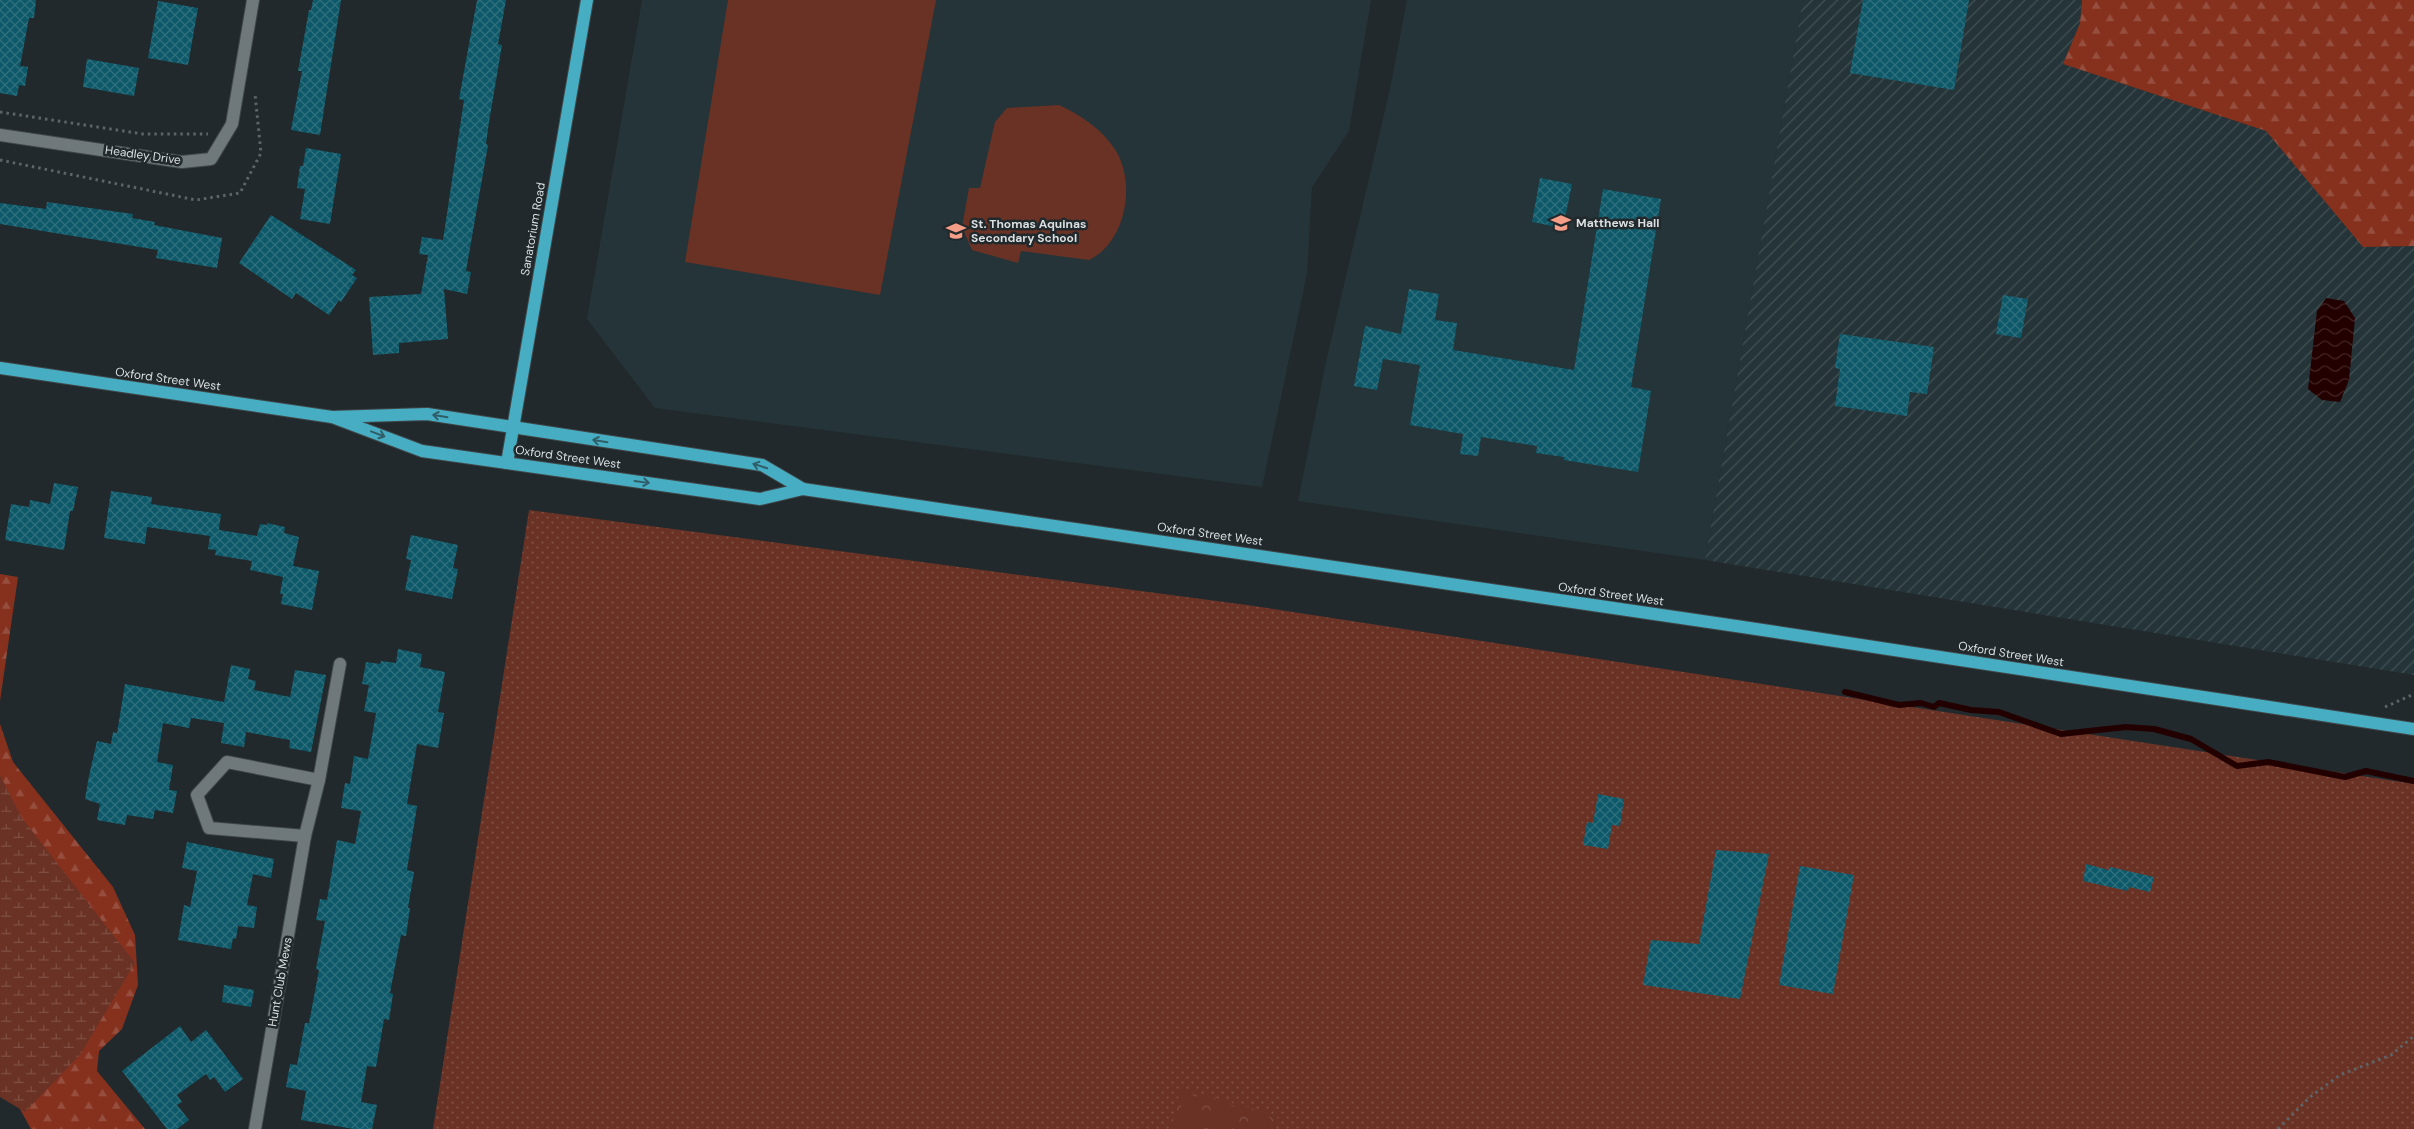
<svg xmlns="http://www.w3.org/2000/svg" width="2414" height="1129" font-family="'DM Sans',sans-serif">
  <defs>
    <pattern id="industrial-furrows" width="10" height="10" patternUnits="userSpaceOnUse" patternTransform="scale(1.25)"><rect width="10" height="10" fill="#243438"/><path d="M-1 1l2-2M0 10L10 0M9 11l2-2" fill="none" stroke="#435154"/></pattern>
    <pattern id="grass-dots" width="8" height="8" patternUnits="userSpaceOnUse" patternTransform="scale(1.25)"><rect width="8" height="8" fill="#6a3225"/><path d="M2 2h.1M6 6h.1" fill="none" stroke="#7f4f44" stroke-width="1.8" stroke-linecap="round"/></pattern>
    <pattern id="forest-firs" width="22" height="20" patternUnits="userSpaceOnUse" patternTransform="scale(1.25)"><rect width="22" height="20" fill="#86311d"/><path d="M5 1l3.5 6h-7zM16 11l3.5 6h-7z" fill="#964e3e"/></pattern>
    <pattern id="wetland-marsh" width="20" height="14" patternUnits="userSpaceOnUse" patternTransform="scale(1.25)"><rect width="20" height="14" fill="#6a3225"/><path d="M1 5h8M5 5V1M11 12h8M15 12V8" fill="none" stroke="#7f4f44"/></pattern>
    <pattern id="park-crowns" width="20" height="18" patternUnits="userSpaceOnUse" patternTransform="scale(1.25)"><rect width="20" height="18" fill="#6a3225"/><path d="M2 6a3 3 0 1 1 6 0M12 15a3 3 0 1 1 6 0" fill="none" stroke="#7f4f44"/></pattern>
    <pattern id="water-waves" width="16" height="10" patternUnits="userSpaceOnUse" patternTransform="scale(1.25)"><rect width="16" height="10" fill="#230000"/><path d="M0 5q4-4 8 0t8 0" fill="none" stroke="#422525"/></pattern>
    <pattern id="building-cross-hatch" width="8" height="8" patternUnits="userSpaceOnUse" patternTransform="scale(1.25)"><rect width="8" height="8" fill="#0d5969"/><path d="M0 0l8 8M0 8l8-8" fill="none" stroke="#30707e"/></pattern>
  </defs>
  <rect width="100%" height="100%" fill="#21292c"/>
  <g fill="#243438">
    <polygon points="642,0 1371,0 1349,131 1312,187 1307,274 1262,487 655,408 587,319"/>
    <polygon points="1407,0 1803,0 1705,560 1298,501 1327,357 1390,89"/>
  </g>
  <polygon fill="url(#industrial-furrows)" points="1803,0 2082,0 2080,23 2063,64 2266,131 2363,247 2414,246 2414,675 1705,560"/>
  <polygon fill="url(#grass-dots)" points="529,510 1247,605 2414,784 2414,1129 433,1129"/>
  <g fill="url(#forest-firs)">
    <polygon points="2082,0 2414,0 2414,246 2363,247 2266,131 2063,64 2080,23"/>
    <polygon points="0,574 18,577 0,701"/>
    <polygon points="0,724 13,762 113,887 135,935 138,985 122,1029 99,1051 97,1071 145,1129 31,1129 0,1073"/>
  </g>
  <polygon fill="url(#wetland-marsh)" points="0,775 22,818 135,963 80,1055 25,1112 0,1097"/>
  <polygon fill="url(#park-crowns)" points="1181,1088 1278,1116 1274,1129 1169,1129"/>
  <g fill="#6a3225">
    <polygon points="728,0 936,0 880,295 685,262"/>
    <path d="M 1059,105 C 1081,115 1103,130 1116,151 C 1136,184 1126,242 1089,260 L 1021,251 L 1018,263 L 972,250 L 962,227 L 969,188 L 980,188 L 995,122 L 1007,108 Z"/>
    <polygon points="1185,1093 1205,1099 1196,1129 1175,1129"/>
    <polygon points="1218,1102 1238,1108 1232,1129 1210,1129"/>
    <polygon points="1251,1112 1271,1118 1268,1129 1246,1129"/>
  </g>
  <polygon fill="url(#water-waves)" points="2326,298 2344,301 2355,318 2349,380 2340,402 2322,400 2308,389 2317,311"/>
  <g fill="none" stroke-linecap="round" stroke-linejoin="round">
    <polyline stroke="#230000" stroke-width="6" points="1845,692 1899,705 1921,703 1934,707 1939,703 1971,710 1999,712 2061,734 2126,727 2154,729 2191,739 2237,766 2268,762 2345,777 2366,771 2414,781"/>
  </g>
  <g fill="url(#building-cross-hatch)">
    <polygon points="0,0 36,0 34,18 29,18 20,66 28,67 25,86 19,85 17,96 0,93"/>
    <polygon points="313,0 341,0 320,135 291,130 302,71 298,71 309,10 311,10"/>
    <polygon points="477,0 506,0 498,44 502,45 489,122 486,144 488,145 466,271 471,272 467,294 444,289 448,339 399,343 399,353 373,355 369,297 421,294 428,255 419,254 422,237 443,240 464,100 459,99"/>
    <polygon points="1863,0 1969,0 1954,90 1850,73"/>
    <polygon points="158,1 198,8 188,65 148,58"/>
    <polygon points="87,59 139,68 134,96 83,87"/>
    <polygon points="306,148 341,154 330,224 300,219 305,189 297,188 300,166 303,166"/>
    <polygon points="1540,178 1572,184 1563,228 1532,222"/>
    <polygon points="1603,189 1661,199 1631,387 1651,391 1638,472 1564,460 1564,457 1536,453 1537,446 1481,437 1478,456 1460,454 1463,434 1410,425 1420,365 1383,359 1377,390 1354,386 1365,326 1401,334 1409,289 1439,294 1435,320 1457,323 1453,350 1574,370"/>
    <polygon points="47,202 133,214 132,218 155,222 154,225 222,238 217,268 156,258 158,250 0,224 0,203 46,209"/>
    <polygon points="271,215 356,270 352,275 357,278 341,302 339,300 329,315 296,293 292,299 239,263"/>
    <polygon points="2003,295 2028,299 2021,338 1996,334"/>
    <polygon points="1840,334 1934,347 1927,394 1910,392 1907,416 1835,406 1840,369 1835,368"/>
    <polygon points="54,483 78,487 73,511 70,511 64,550 5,540 11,504 29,507 30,500 50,504"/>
    <polygon points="111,491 152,497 151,504 221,514 219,530 257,536 260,524 267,525 267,523 285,527 284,533 299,537 293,566 319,571 312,610 281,604 283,594 280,594 283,577 250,570 252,561 215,555 216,550 208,549 210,536 147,527 145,544 104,538"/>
    <polygon points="411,535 458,545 453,568 458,569 452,599 405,590 411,560 406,559"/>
    <polygon points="398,649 422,654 420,667 445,672 438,712 444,713 438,748 417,744 407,804 417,806 407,870 414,872 408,908 410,908 406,936 401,935 390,993 393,994 389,1020 384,1019 376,1067 367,1066 361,1102 377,1105 372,1129 354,1129 301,1120 306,1091 286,1087 290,1064 297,1065 305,1023 309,1023 319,970 316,969 325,921 316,920 320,899 327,900 337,840 355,844 361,811 341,808 345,783 350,784 354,756 368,759 376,713 364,711 369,685 362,684 366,662 380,664 381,661 396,663"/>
    <polygon points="231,665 250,669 248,679 256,681 254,690 290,697 295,670 326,675 311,752 289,748 290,740 246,732 244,747 221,743 224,723 191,718 189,728 163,723 157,762 173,765 169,790 177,791 173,813 155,810 153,819 127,815 125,825 97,820 100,804 85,799 89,776 97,741 111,744 113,732 117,733 125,684 224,702"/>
    <polygon points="1598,794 1624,799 1620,826 1612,825 1608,849 1583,845 1587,822 1593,823"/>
    <polygon points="187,842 274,859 271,878 253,874 247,905 257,907 254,928 238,926 236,939 233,938 231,949 178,940 184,905 190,907 197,871 182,868"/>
    <polygon points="1716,850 1769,854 1740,999 1643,985 1651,940 1699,944"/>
    <polygon points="2086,864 2109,870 2110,867 2154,877 2150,892 2129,887 2128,891 2083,881"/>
    <polygon points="1800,866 1854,875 1833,994 1779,985"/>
    <polygon points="224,985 254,990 251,1007 222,1002"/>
    <polygon points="180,1026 191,1042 206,1030 243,1079 225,1092 214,1077 210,1080 206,1074 177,1095 182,1102 177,1105 189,1120 177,1129 167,1129 122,1071"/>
  </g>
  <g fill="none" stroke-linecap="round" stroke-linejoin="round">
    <defs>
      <g id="minor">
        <polyline points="0,135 182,162 211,159 232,124 253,0"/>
        <polyline points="305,836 209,828 197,795 227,762 319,780"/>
        <polyline points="255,1129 305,836 319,780 340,664"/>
      </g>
      <g id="major">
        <polyline points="0,368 332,417 427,414 762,465 803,489"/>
        <polyline points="332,417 422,451 760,499 803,489 1736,626 2414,729"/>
        <polyline points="507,463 587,0"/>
      </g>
    </defs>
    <use href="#minor" stroke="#404749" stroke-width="14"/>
    <use href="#major" stroke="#404749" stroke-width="14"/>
    <g stroke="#5e6568" stroke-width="3" stroke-dasharray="2.5 4" stroke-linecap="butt">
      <polyline points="0,112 143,134 208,134"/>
      <polyline points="0,160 196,200 240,193 261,153 255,94"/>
      <polyline points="2385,707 2414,694"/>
      <polyline points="2278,1129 2310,1097 2340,1075 2391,1055 2414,1036"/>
    </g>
    <use href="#minor" stroke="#6f797c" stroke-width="12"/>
    <use href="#major" stroke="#46adc3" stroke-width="12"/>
  </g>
  <defs><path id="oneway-shaft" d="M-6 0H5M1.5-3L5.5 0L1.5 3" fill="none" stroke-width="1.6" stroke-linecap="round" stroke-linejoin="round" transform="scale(1.25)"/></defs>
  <g stroke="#305e68">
    <use href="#oneway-shaft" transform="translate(440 416) rotate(-171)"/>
    <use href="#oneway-shaft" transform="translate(378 434) rotate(21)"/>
    <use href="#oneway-shaft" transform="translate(600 441) rotate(-171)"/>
    <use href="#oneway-shaft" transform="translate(760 466) rotate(-162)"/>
    <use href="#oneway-shaft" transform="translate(642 482) rotate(8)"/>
  </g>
  <defs>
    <symbol id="school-bare" viewBox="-9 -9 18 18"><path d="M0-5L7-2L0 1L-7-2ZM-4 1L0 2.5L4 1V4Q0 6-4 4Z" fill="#f49e88" stroke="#21292c" stroke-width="2.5" paint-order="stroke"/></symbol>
  </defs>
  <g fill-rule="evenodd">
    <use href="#school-bare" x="1547" y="209" width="28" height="28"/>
    <use href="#school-bare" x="942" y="217" width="28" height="28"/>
  </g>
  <g text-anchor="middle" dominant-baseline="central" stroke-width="5" stroke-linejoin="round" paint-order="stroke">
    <g font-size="12" fill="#dadfe1" stroke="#21292c">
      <text transform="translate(143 155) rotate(8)">Headley Drive</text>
      <text transform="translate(533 229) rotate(-80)">Sanatorium Road</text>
      <text transform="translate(168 379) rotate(8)">Oxford Street West</text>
      <text transform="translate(568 457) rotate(8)">Oxford Street West</text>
      <text transform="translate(1210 534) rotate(8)">Oxford Street West</text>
      <text transform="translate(1611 594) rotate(8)">Oxford Street West</text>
      <text transform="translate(2011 654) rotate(9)">Oxford Street West</text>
      <text transform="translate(280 982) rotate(-80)">Hunt Club Mews</text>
    </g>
    <g font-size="12" font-weight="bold" fill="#dadfe1" stroke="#21292c" text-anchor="start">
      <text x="1576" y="223">Matthews Hall</text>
      <text x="971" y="224">St. Thomas Aquinas<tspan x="971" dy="14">Secondary School</tspan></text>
    </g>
  </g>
</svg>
